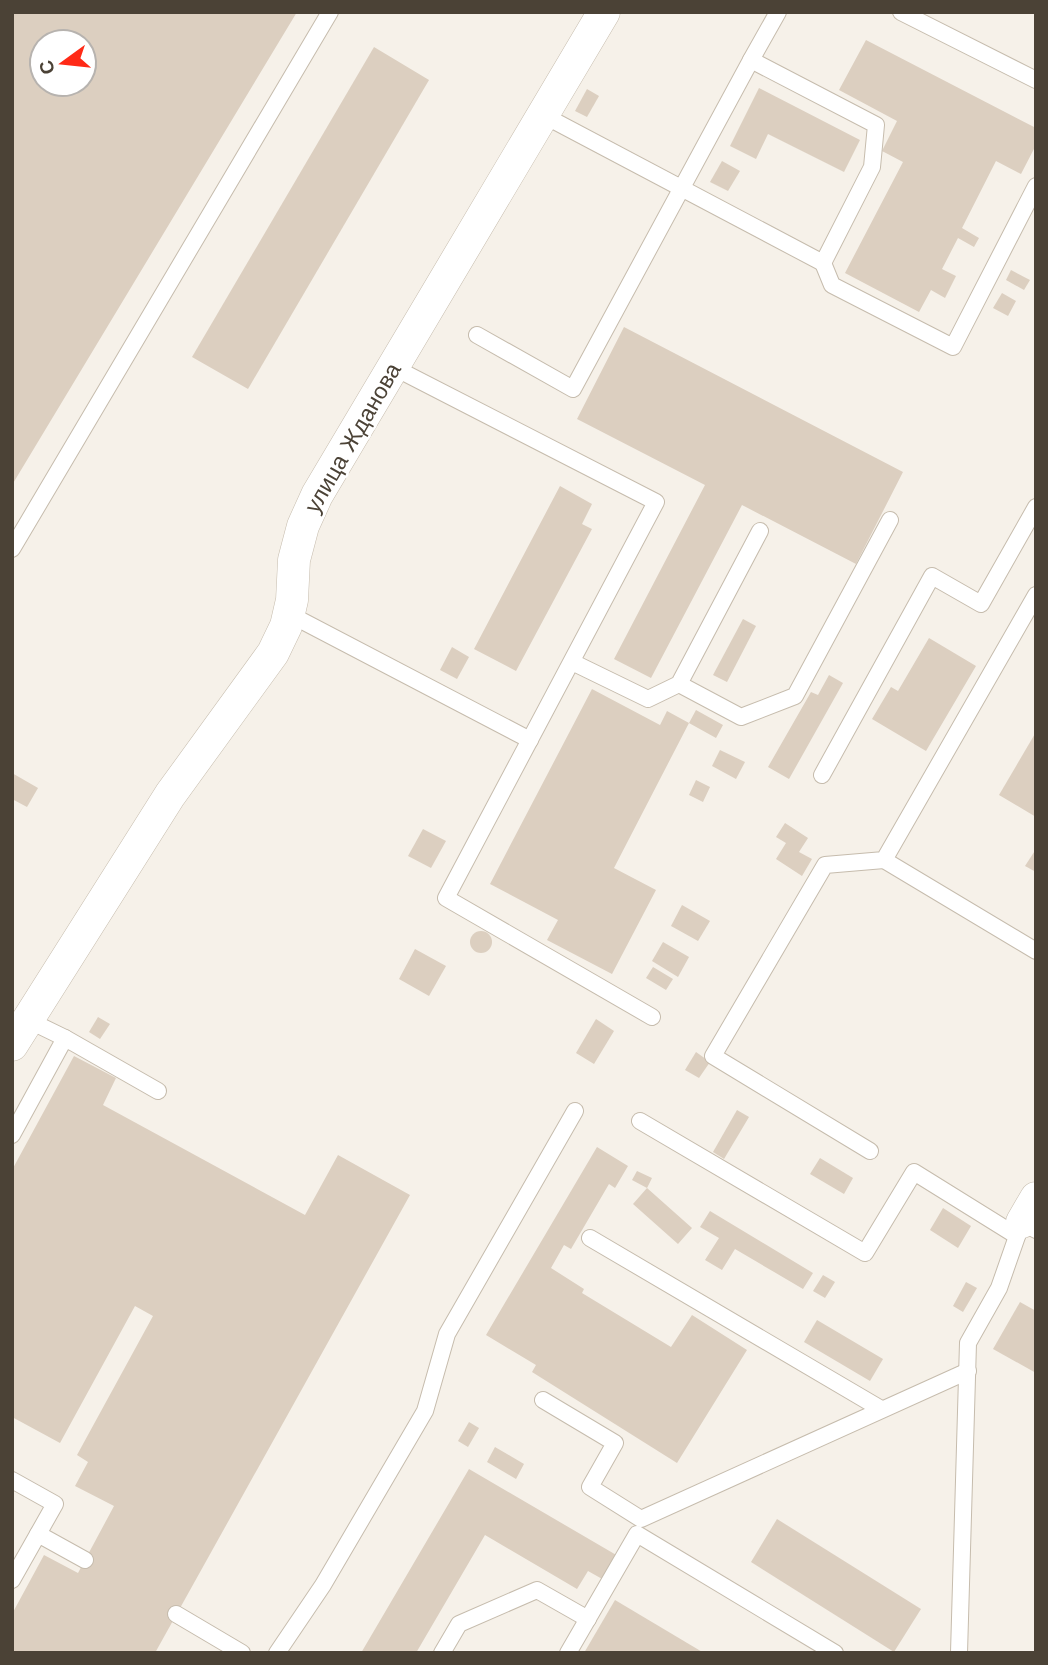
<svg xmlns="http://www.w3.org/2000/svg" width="1048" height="1665" font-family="'Work Sans',sans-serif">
  <rect width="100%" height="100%" fill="#f6f1e9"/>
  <g fill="#dccfc0" fill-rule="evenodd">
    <path d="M 12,12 L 297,12 L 12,485 ZM 42,42 L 84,42 L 84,84 L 42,84 Z"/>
    <polygon points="866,40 1036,128 1036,145 1021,174 996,161 962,228 979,238 974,247 958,238 942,269 956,276 945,298 931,290 919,312 845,273 903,162 882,151 897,121 839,90"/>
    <polygon points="374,47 429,80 248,389 192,357"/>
    <polygon points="759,88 860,140 844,172 768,134 756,159 730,146"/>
    <polygon points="587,89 599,96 587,117 575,111"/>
    <polygon points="722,161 740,171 728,191 710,182"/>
    <polygon points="1011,270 1030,280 1024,290 1006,280"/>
    <polygon points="1002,293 1016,301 1008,316 993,308"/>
    <polygon points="624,327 903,472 856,564 742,505 651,678 614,659 705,485 577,419"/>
    <polygon points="560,486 592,504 582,524 592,529 516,671 474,649"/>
    <polygon points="743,619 756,626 727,682 713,675"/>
    <polygon points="929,638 976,666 926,751 872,719 891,687 898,691"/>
    <polygon points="452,647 469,657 457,679 440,670"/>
    <polygon points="829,675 843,683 789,779 768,767 811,692 818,695"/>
    <polygon points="592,689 660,725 667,711 689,723 696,710 723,725 716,738 689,723 614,868 656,890 612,974 547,940 558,920 490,884"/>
    <polygon points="1036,732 1036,817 999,795"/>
    <polygon points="720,750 745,762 736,779 712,766"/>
    <polygon points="12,773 38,788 27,807 12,799"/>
    <polygon points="696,780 710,787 703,802 689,795"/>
    <polygon points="785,823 808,838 799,852 812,859 802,876 776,859 786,843 776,837"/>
    <polygon points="423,829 446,841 431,868 408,856"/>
    <polygon points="1036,849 1036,872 1025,866"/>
    <polygon points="682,905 710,921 698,941 671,926"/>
    <circle cx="481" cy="942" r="11"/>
    <polygon points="663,942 689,957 678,977 652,961"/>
    <polygon points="415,949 446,966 429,996 399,979"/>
    <polygon points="653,967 673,979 666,990 646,978"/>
    <polygon points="98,1017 110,1024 100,1039 89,1032"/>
    <polygon points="596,1019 614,1031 594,1064 576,1053"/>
    <polygon points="696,1052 710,1062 699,1078 685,1070"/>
    <polygon points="74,1056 116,1078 103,1105 305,1215 338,1155 410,1195 155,1653 12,1653 12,1614 44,1555 78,1573 114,1506 75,1486 88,1462 77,1455 153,1316 135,1306 60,1443 12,1417 12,1170"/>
    <polygon points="737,1110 749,1117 724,1159 713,1152"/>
    <polygon points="597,1147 628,1166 615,1188 609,1184 571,1249 564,1245 551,1268 584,1289 582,1293 671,1347 692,1315 747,1350 677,1463 532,1372 536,1365 486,1335"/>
    <polygon points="820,1158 853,1178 844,1194 810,1174"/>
    <polygon points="637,1171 652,1178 647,1188 692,1228 678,1244 633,1204 647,1188 632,1180"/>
    <polygon points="943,1208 971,1226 958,1248 930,1230"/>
    <polygon points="710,1211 813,1273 803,1289 735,1249 722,1270 705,1260 719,1238 700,1227"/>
    <polygon points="823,1275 835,1282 825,1298 813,1291"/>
    <polygon points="966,1282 977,1288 963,1312 953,1306"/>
    <polygon points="1020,1302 1036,1311 1036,1373 993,1349"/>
    <polygon points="817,1320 883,1359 870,1381 804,1342"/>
    <polygon points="469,1422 479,1428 468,1447 458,1441"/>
    <polygon points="495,1447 524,1464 516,1479 487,1462"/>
    <polygon points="469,1469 618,1556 604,1580 588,1571 577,1589 485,1535 416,1653 361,1653"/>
    <polygon points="777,1519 921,1609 894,1652 751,1562"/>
    <polygon points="615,1600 704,1653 584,1653"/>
  </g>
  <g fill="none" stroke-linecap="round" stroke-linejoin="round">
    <defs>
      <g id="service">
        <polyline points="901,12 1036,80"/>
        <polyline points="751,60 778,12"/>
        <polyline points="823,263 832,285 953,347 1036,186"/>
        <polyline points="477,335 573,389 751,60 876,125 872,167 823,263 543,115"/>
        <polyline points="393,367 656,502 446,898 652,1017"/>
        <polyline points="12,549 330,12"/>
        <polyline points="289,614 530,740"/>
        <polyline points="572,662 648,699 679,684 760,531"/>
        <polyline points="679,684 741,717 795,696 890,520"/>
        <polyline points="822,775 932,576 981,604 1036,507"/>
        <polyline points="884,860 1036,951"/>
        <polyline points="28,1020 65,1038"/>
        <polyline points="640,1121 865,1253 914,1172 1017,1236"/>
        <polyline points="12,1135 65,1038 158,1091"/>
        <polyline points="870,1151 713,1056 825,865 884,860 1036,595"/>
        <polyline points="590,1238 881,1409"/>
        <polyline points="543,1400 615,1443 590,1487 641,1519 968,1371"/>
        <polyline points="12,1480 55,1504 12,1580"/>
        <polyline points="38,1534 85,1560"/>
        <polyline points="176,1614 242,1653"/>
        <polyline points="277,1653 323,1585 425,1411 447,1334 575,1111"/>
        <polyline points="442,1653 459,1624 537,1590 588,1619"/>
        <polyline points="568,1653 637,1534 835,1653"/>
        <polyline points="959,1653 968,1343 999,1288 1022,1222 1036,1230"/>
      </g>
      <g id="minor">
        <polyline points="12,1045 170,795 273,653 286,626 292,600 294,560 303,526 317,495 604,12"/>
        <polyline points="1022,1222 1036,1198"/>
      </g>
    </defs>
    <use href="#service" stroke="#c6bcad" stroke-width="18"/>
    <use href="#minor" stroke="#c6bcad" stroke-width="33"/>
    <use href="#service" stroke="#fff" stroke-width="16"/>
    <use href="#minor" stroke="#fff" stroke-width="32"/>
  </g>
  <g text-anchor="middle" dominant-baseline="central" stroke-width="5" stroke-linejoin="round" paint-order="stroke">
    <g font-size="23" fill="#4b4236" stroke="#fff">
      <text transform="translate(353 438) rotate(-60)">улица Жданова</text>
    </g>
  </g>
  <rect width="1048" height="1665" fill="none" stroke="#4b4236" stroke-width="28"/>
  <g transform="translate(63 63) rotate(255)"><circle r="33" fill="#ffffff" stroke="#b7b3af" stroke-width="2"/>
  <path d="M0-5L12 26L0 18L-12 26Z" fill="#ff2a17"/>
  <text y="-10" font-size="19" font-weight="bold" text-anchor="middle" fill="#4b4236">С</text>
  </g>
</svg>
